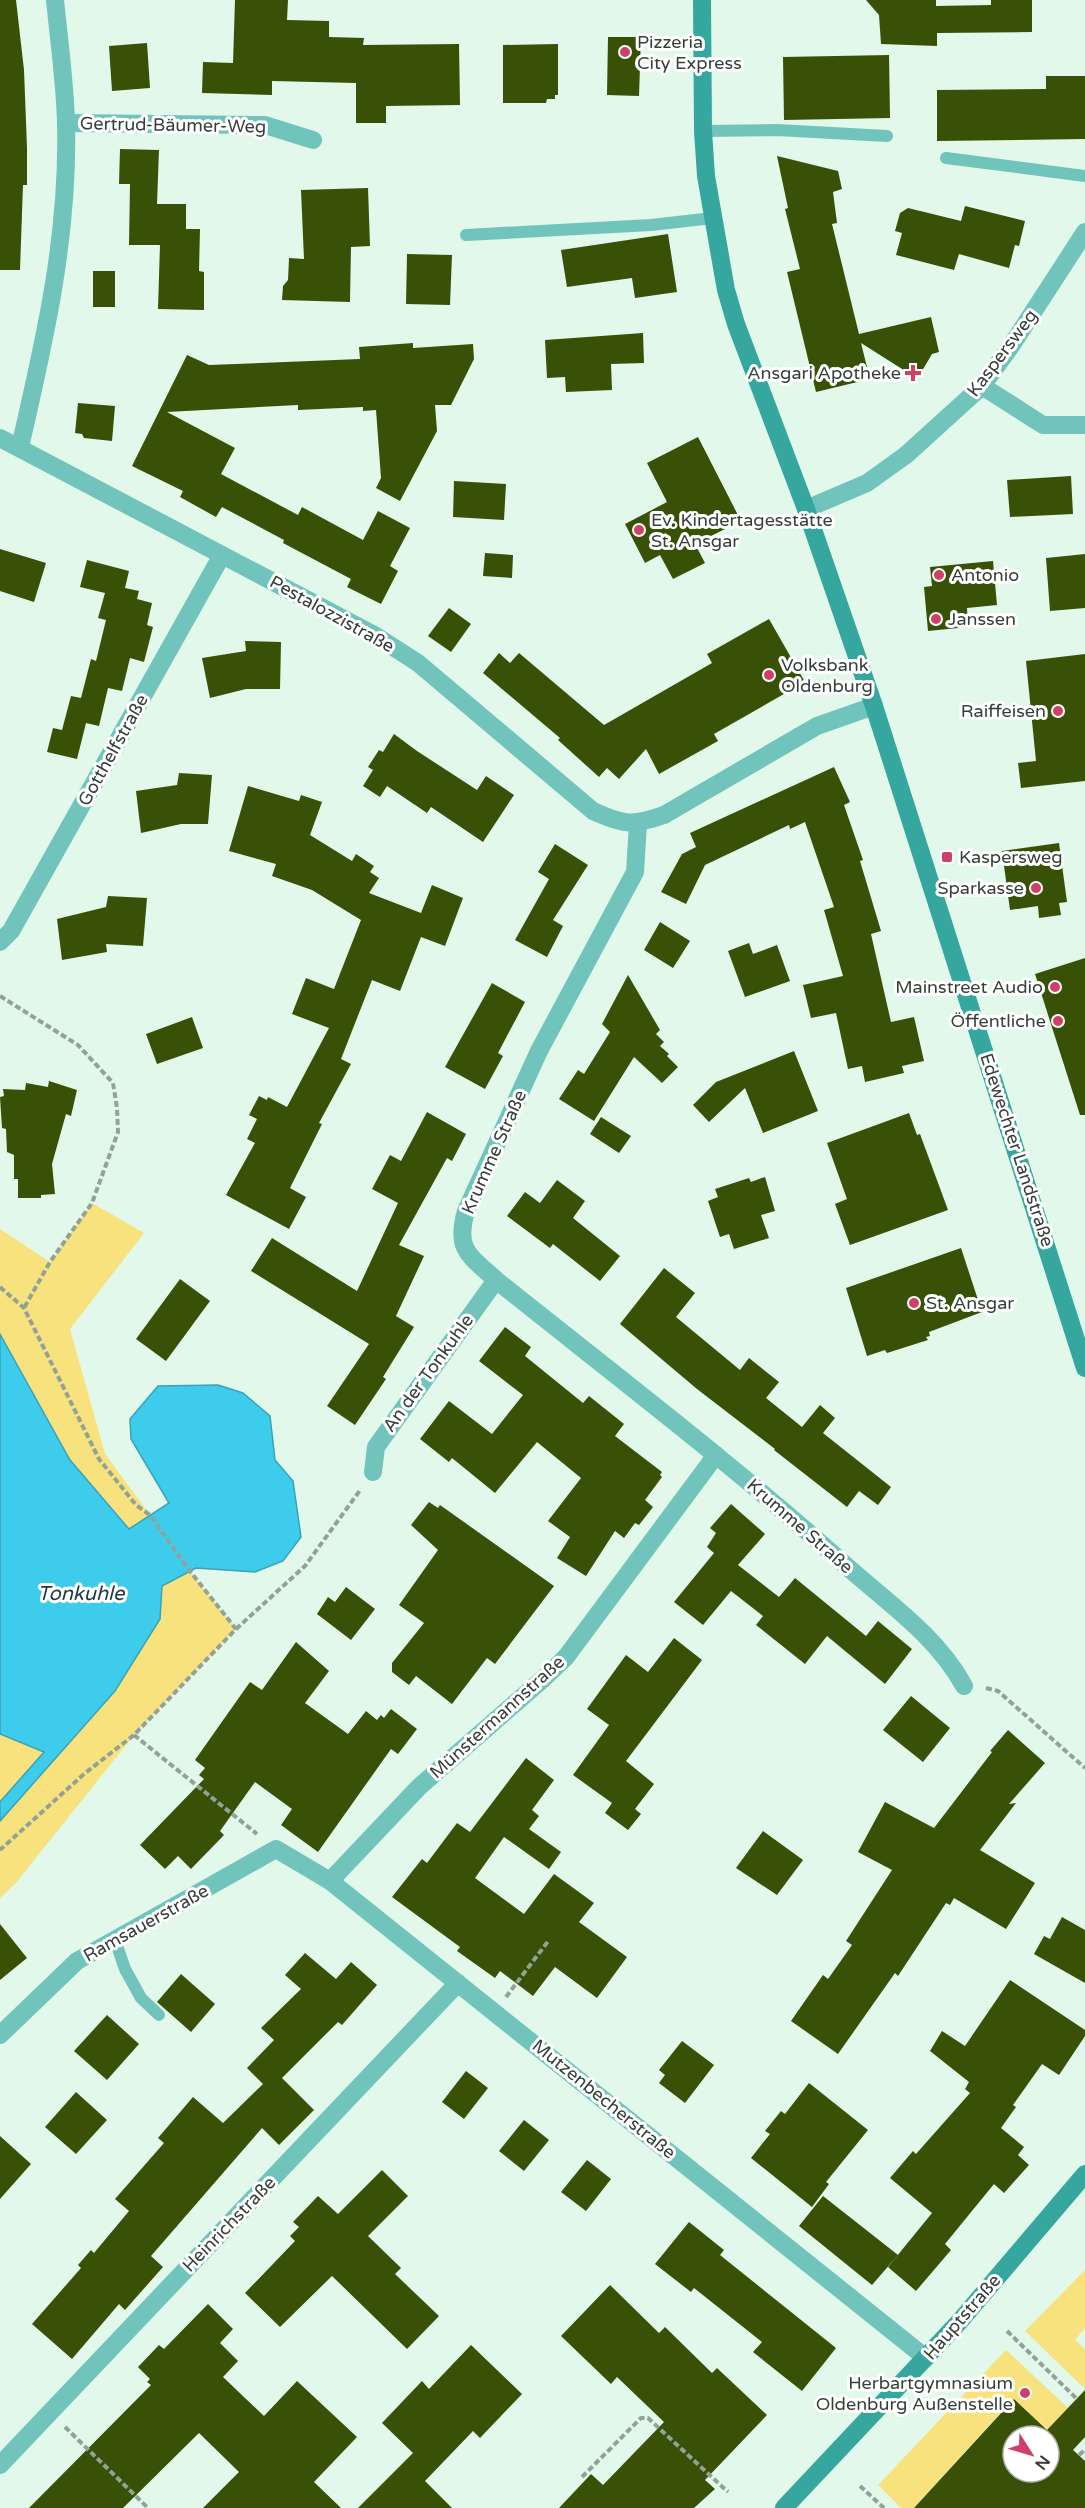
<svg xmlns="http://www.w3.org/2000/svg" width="1085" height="2508" font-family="'Varela Round',sans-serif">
  <rect width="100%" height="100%" fill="#e2f8ea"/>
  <g fill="#f7e27e">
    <polygon points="92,1203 144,1233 70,1329 105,1454 150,1515 130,1529 70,1460 0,1334 0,1229 50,1262"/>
    <polygon points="189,1570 236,1629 134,1735 15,1884 0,1898 0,1821 115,1691 160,1619 162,1586"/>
    <polygon points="0,1734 44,1752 0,1802"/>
    <polygon points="1085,2270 1085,2328 1075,2340 1085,2349 1085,2389 1025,2331"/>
    <polygon points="1006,2350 1068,2408 1047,2430 1013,2399 914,2508 901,2508 878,2485"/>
  </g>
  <polygon fill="#3ecced" stroke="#3ca2b7" stroke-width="1.5" points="0,1334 70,1460 129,1529 169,1503 131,1439 130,1419 158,1386 218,1385 243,1393 270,1416 275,1460 293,1481 301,1537 283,1561 255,1572 196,1568 162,1586 160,1619 115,1691 0,1821 0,1802 44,1752 0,1734"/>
  <g fill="#385106" fill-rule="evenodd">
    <polygon points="0,0 16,0 24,70 27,148 27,185 23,185 20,270 0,270"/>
    <polygon points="235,0 288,0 287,20 329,21 329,37 364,38 363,45 459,44 460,105 386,106 386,123 356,123 356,83 272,81 272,95 202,93 203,62 233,63"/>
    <polygon points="866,0 936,0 936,6 991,5 991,0 1032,0 1032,32 937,33 937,46 881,44 879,15"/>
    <polygon points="608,37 641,37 639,96 607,95"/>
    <polygon points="147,43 150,88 112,91 109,46"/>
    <polygon points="558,44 558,95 555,95 555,99 547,99 546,103 503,103 503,45"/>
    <polygon points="889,55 890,118 784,120 783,57"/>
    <polygon points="1046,76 1085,76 1085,139 937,141 937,90 1046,89"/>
    <polygon points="120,149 159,150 157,204 186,204 186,229 200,229 199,271 204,272 204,310 158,309 160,245 129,245 130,184 119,184"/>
    <polygon points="777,156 838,171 842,189 833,192 837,223 832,224 859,334 931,317 939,352 932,354 922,371 910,374 861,343 870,379 816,392 787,272 800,269 785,209 788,208"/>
    <polygon points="368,188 370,246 351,247 350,302 282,300 283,286 288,280 289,258 304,259 301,190"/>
    <polygon points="965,206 1025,221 1019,246 1015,245 1009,268 959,254 954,270 896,255 902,233 895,231 900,213 908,208 961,221"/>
    <polygon points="668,234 677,292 635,298 632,278 567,287 561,250"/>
    <polygon points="407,254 452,255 450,305 406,304"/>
    <rect x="93" y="271" width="22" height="36"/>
    <polygon points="643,333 644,363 611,364 612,390 566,392 565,377 547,378 545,340"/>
    <polygon points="413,343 413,348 473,344 474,359 451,405 435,405 437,431 400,501 376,488 381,478 376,410 363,411 363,407 298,410 298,405 167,412 235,448 221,474 298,515 302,507 363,540 378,511 410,528 390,566 398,571 381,604 347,587 351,579 283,543 284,540 222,507 216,517 180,497 183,491 132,466 187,355 209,365 360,359 359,347"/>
    <polygon points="78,403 115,406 112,441 84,438 82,434 75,433"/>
    <polygon points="698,437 741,521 695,544 705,563 673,579 660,555 645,563 625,524 667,502 647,463"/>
    <polygon points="1071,476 1073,514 1010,517 1007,480"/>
    <polygon points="454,481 506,484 504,520 453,517"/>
    <polygon points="0,549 46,563 34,602 0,591"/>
    <polygon points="485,553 513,555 512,578 483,576"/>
    <polygon points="1085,554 1085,608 1050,611 1046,558"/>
    <polygon points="87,560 129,571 125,588 139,591 137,599 152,603 147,625 153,627 144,662 130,658 122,691 108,688 99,726 86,723 77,759 47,752 53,728 62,730 71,696 81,698 91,659 96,661 106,620 98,618 105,593 80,587"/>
    <polygon points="993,561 997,605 967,608 968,627 928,631 924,587 932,586 930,567"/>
    <polygon points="449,608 471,624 451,652 428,636"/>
    <polygon points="769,619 805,682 714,734 718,741 659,774 646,749 619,779 607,768 599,777 558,740 560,738 483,673 499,653 510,663 519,653 604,725 712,663 707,654"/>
    <polygon points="245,641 281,642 280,689 246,689 210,698 202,658 246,651"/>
    <polygon points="1085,654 1085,781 1021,788 1018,763 1036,761 1026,661"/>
    <polygon points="394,734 417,751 477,790 486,776 514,795 483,842 431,807 427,813 387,786 380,797 363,786 373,770 368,767 379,750 383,752"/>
    <polygon points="834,767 850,802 844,805 863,860 860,861 881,931 871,934 891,1022 914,1017 924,1061 902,1066 904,1073 865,1082 862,1066 848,1069 836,1013 811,1018 803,985 843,976 824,910 834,907 805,822 790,829 789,825 705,865 686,904 661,892 682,854 696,847 690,833"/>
    <polygon points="179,773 212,775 208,824 181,824 141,833 136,791 177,785"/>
    <polygon points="248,786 299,801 301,795 322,802 310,835 352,861 356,854 374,866 370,872 379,878 369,893 421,913 432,885 463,898 445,946 421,937 400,991 372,980 341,1059 351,1064 319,1123 322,1124 290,1188 306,1197 289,1229 226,1195 255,1143 247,1139 257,1119 249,1115 259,1096 267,1100 268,1097 287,1107 329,1028 292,1014 306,978 334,989 361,920 312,890 272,876 276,864 229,851"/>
    <polygon points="1059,843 1067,902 1059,903 1061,915 1039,918 1038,906 1010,910 1002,851"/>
    <polygon points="555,844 588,865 553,920 563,926 547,957 515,940 549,879 538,872"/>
    <polygon points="108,896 147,898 143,946 106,944 107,952 62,960 57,919 106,907"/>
    <polygon points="660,922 690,941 673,968 644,950"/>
    <polygon points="749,943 753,954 777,945 790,981 745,997 728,951"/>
    <polygon points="1085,958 1085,1115 1080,1115 1035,974"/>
    <polygon points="628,975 660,1030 656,1034 664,1042 660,1046 669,1054 667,1056 678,1067 662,1083 634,1057 594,1121 559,1099 578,1070 584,1074 610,1032 602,1024"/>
    <polygon points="492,983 525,1002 498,1053 503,1056 485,1089 445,1067"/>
    <polygon points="192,1017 203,1048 157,1064 146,1034"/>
    <polygon points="794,1051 818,1111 763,1133 745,1088 709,1122 693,1105 716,1082"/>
    <polygon points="49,1081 77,1090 71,1116 66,1114 52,1164 55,1194 41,1195 41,1198 18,1198 18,1179 14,1179 14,1155 7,1152 6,1129 2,1128 0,1097 4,1096 3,1089 25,1090 26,1083 48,1087"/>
    <polygon points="427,1112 466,1134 452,1161 447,1158 399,1245 424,1256 396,1316 414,1327 383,1377 386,1379 355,1425 327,1406 369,1344 251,1271 272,1238 357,1291 398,1203 372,1189 390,1155 401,1161"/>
    <polygon points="909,1113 917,1135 920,1134 948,1210 850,1245 835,1204 847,1199 827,1143"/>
    <polygon points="601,1117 631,1136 619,1153 590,1134"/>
    <polygon points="765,1177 775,1211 761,1215 769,1238 734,1249 729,1234 720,1237 708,1201 718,1197 715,1189 749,1178 751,1182"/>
    <polygon points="557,1180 585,1201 573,1218 620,1256 600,1281 553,1244 550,1248 507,1216 525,1192 540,1203"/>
    <polygon points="961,1248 982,1312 929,1332 930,1336 926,1337 928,1340 887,1353 885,1350 867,1356 846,1288"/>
    <polygon points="664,1268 695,1293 676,1317 740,1370 749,1358 779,1382 766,1398 802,1427 820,1405 835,1418 823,1433 891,1487 878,1505 859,1491 847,1507 774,1450 775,1449 697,1389 620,1324"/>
    <polygon points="180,1279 210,1301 166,1361 136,1339"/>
    <polygon points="505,1327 531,1347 525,1356 583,1403 589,1396 624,1424 615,1436 662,1472 660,1475 662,1477 645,1500 653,1507 639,1525 635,1523 624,1538 615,1531 586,1576 557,1558 570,1537 548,1521 581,1478 537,1442 495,1493 452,1458 449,1462 420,1439 449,1401 492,1434 523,1395 479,1361"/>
    <polygon points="429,1502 438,1508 440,1505 554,1586 495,1664 487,1658 452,1704 416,1676 409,1685 392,1672 392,1663 424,1623 399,1605 438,1550 411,1525"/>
    <polygon points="731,1504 765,1534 738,1565 779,1597 795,1578 866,1636 878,1621 912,1649 885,1684 827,1636 805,1664 756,1625 763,1616 731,1591 703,1625 674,1602 714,1553 707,1547 716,1533 710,1528"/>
    <polygon points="346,1587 375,1609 351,1640 317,1614 328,1597 335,1602"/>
    <polygon points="674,1638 702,1660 626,1761 654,1784 635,1809 641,1814 628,1830 605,1813 612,1803 573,1775 609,1725 587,1709 626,1655 648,1672"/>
    <polygon points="296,1642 329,1671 305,1703 348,1734 366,1711 377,1720 381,1715 384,1718 391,1709 417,1729 398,1754 391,1749 318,1852 281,1825 292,1809 255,1782 220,1831 224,1835 191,1869 178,1856 165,1869 140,1845 204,1779 199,1775 205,1768 195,1760 250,1682 262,1690"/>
    <polygon points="911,1696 950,1728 923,1762 883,1730"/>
    <polygon points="1008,1730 1045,1763 1009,1804 1016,1803 980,1850 1035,1883 1006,1929 954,1898 950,1905 946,1903 898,1976 895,1973 838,2054 791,2021 823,1975 828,1979 852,1945 846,1941 892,1870 858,1852 885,1802 934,1828 992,1752 990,1751"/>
    <polygon points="526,1758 554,1780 532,1810 539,1816 529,1829 561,1852 549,1869 504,1837 475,1878 524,1914 554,1874 594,1903 579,1922 627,1957 597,1998 555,1967 533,1996 500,1971 495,1978 457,1951 460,1947 392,1897 422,1859 427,1863 457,1823 470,1832"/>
    <polygon points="763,1831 803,1860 777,1895 736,1868"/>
    <polygon points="1062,1917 1085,1930 1085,1983 1034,1954 1044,1936 1050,1939"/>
    <polygon points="0,1924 27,1958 0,1980"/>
    <polygon points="305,1953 336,1979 351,1962 377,1985 342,2025 338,2022 282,2078 314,2110 279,2145 262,2128 151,2256 163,2267 125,2310 119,2304 72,2359 32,2324 81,2268 78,2265 91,2250 94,2253 129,2211 115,2199 164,2143 158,2138 193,2097 223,2123 263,2084 247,2068 274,2040 261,2028 301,1989 285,1975"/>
    <polygon points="181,1974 215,2004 191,2032 157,2002"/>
    <polygon points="1010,1980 1085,2030 1085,2036 1059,2075 1042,2064 1013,2105 1016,2107 1001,2128 1024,2147 1018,2155 1029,2165 1004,2193 994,2184 945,2244 951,2250 916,2291 888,2267 932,2213 890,2178 913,2151 916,2154 970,2093 965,2089 969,2082 930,2051 942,2031 965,2046"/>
    <polygon points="107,2015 139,2044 107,2080 74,2051"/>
    <polygon points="682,2041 714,2065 685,2103 659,2083 665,2075 659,2070"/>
    <polygon points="466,2071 488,2088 464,2119 442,2102"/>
    <polygon points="809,2083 868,2130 826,2182 829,2184 812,2207 751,2158 770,2134 765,2131 781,2111 785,2114"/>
    <polygon points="76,2092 107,2120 76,2154 45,2127"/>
    <polygon points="524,2120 549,2140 524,2171 499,2151"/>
    <polygon points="0,2136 31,2164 0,2199"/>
    <polygon points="587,2160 611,2179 586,2211 561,2192"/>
    <polygon points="382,2170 408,2196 368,2236 401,2268 395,2274 439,2316 407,2349 332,2276 280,2327 245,2293 295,2241 290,2236 299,2227 293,2222 318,2196 338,2214"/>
    <polygon points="823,2196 898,2255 872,2285 799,2226"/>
    <polygon points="689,2222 724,2250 720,2255 836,2348 802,2391 753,2352 762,2342 694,2288 691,2292 655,2264"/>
    <polygon points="610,2285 659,2333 665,2327 712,2373 717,2368 767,2415 705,2480 715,2489 694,2508 559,2508 591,2474 603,2485 664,2422 617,2377 611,2384 561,2336"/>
    <polygon points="208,2304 233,2329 220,2343 238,2361 223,2377 264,2416 297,2381 357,2437 314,2482 341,2508 203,2508 239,2472 199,2433 123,2508 29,2508 151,2385 147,2382 150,2379 138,2367 159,2345 164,2349"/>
    <polygon points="471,2345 522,2394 480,2438 473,2431 425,2481 452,2508 358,2508 413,2453 382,2423 422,2381 429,2389"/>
    <path d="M 1085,2390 L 1085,2437 L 1073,2450 L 1085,2461 L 1085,2508 L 914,2508 L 1014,2399 L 1047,2430 ZM 1013,2436 L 1049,2436 L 1049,2472 L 1013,2472 Z"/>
  </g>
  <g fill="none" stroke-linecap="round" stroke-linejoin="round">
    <g stroke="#92a297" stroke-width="4" stroke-dasharray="6 3" stroke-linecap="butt">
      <polyline points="0,996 78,1045 113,1083 117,1108 118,1132 92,1203 50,1262 24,1308"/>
      <polyline points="0,1287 24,1308 99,1459 136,1505 150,1515 189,1570 236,1629 134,1735 84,1774 0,1850"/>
      <polyline points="236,1629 305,1566 361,1489"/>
      <polyline points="986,1688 998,1691 1085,1768"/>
      <polyline points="134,1735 257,1834"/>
      <polyline points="506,1997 549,1940"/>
      <polyline points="1007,2331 1076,2398"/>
      <polyline points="65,2427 148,2508"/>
      <polyline points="1079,2455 1085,2450"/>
      <polyline points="582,2477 641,2418 648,2418 728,2492"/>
      <polyline points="860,2486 884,2508"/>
    </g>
    <g stroke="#70c4bc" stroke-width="12">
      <polyline points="703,131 777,130 887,136"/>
      <polyline points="946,158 1085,176"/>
      <polyline points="466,235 651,225 713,218"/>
      <polyline points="115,1940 125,1969 141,1998 159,2015"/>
    </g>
    <g stroke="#70c4bc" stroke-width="18">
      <polyline points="66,123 265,125 313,140"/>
      <polyline points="982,386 1043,425 1085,425"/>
      <path d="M 0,438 L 376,636 L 418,663 L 593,811 C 624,825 632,826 664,815 L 817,726 L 874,706"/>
      <path d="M 20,447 C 45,339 69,235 66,123 C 65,82 59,41 55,0"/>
      <polyline points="806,509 867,483 906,455 982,386 1011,346 1085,232"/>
      <path d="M 638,824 L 635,872 L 539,1051 L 466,1211 C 455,1250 469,1255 496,1280 C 615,1375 737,1468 851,1570 C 891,1605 938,1638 964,1686"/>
      <polyline points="0,942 11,931 222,555"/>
      <polyline points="373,1472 376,1447 496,1280"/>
      <polyline points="330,1881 419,1787 543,1679 566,1657 716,1455"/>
      <polyline points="0,2035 77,1961 276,1849 330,1881 926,2358"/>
      <polyline points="0,2465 458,1983"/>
    </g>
    <g stroke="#36a79f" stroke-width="18">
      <polyline points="702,0 703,131 706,176 726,290 736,324 806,509 874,706 1085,1368"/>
      <polyline points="784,2508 960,2321 1085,2174"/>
    </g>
  </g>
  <g fill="#cf4068" stroke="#fff" stroke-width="2">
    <circle cx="625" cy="52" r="6"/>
    <path d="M910 364h6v6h6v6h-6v6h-6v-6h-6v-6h6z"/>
    <circle cx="639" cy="530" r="6"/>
    <circle cx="939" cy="575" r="6"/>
    <circle cx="936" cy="619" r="6"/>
    <circle cx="769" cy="675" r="6"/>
    <circle cx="1058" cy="711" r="6"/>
    <rect x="941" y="851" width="12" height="12" rx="3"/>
    <circle cx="1036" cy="888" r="6"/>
    <circle cx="1055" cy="987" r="6"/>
    <circle cx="1058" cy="1021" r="6"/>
    <circle cx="914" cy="1303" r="6"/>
    <circle cx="1025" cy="2393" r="6"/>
  </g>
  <g text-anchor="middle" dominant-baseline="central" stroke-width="6" stroke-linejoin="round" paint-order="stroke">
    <g font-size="18" fill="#363f39" stroke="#fff" text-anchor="start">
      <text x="637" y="42">Pizzeria<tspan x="637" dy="21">City Express</tspan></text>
      <text x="901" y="373" text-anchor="end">Ansgari Apotheke</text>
      <text x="651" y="520">Ev. Kindertagesstätte<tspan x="651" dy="21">St. Ansgar</tspan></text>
      <text x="951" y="575">Antonio</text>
      <text x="948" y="619">Janssen</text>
      <text x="781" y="665">Volksbank<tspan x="781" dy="21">Oldenburg</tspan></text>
      <text x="1046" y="711" text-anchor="end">Raiffeisen</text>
      <text x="959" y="857">Kaspersweg</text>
      <text x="1024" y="888" text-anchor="end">Sparkasse</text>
      <text x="1043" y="987" text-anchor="end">Mainstreet Audio</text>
      <text x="1046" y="1021" text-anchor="end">Öffentliche</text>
      <text x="926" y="1303">St. Ansgar</text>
      <text x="1013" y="2383" text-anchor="end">Herbartgymnasium<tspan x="1013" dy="21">Oldenburg Außenstelle</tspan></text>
    </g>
    <g font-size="18" fill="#363f39" stroke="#fff">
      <text transform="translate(173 125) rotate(1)">Gertrud-Bäumer-Weg</text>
      <text transform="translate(1002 353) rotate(-53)">Kaspersweg</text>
      <text transform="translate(332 614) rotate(29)">Pestalozzistraße</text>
      <text transform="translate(113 750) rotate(-61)">Gotthelfstraße</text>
      <text transform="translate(1017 1150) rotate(72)">Edewechter Landstraße</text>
      <text transform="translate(494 1152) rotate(-66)">Krumme Straße</text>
      <text transform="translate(428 1373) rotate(-54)">An der Tonkuhle</text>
      <text transform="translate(800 1526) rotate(41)">Krumme Straße</text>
      <text transform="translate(497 1717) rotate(-42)">Münstermannstraße</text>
      <text transform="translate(146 1923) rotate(-29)">Ramsauerstraße</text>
      <text transform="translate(604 2099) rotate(39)">Mutzenbecherstraße</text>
      <text transform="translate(229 2224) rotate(-46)">Heinrichstraße</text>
      <text transform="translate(962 2317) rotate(-49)">Hauptstraße</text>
    </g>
    <g font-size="20" font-style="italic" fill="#233a40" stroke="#fff">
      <text x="81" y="1594">Tonkuhle</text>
    </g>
  </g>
  <g transform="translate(1031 2454) rotate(127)"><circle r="28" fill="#ffffff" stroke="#afb2b0" stroke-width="1.5"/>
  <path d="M0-4.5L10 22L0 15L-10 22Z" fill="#cf4068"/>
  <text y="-9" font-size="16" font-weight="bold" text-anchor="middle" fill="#363f39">N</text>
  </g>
</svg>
